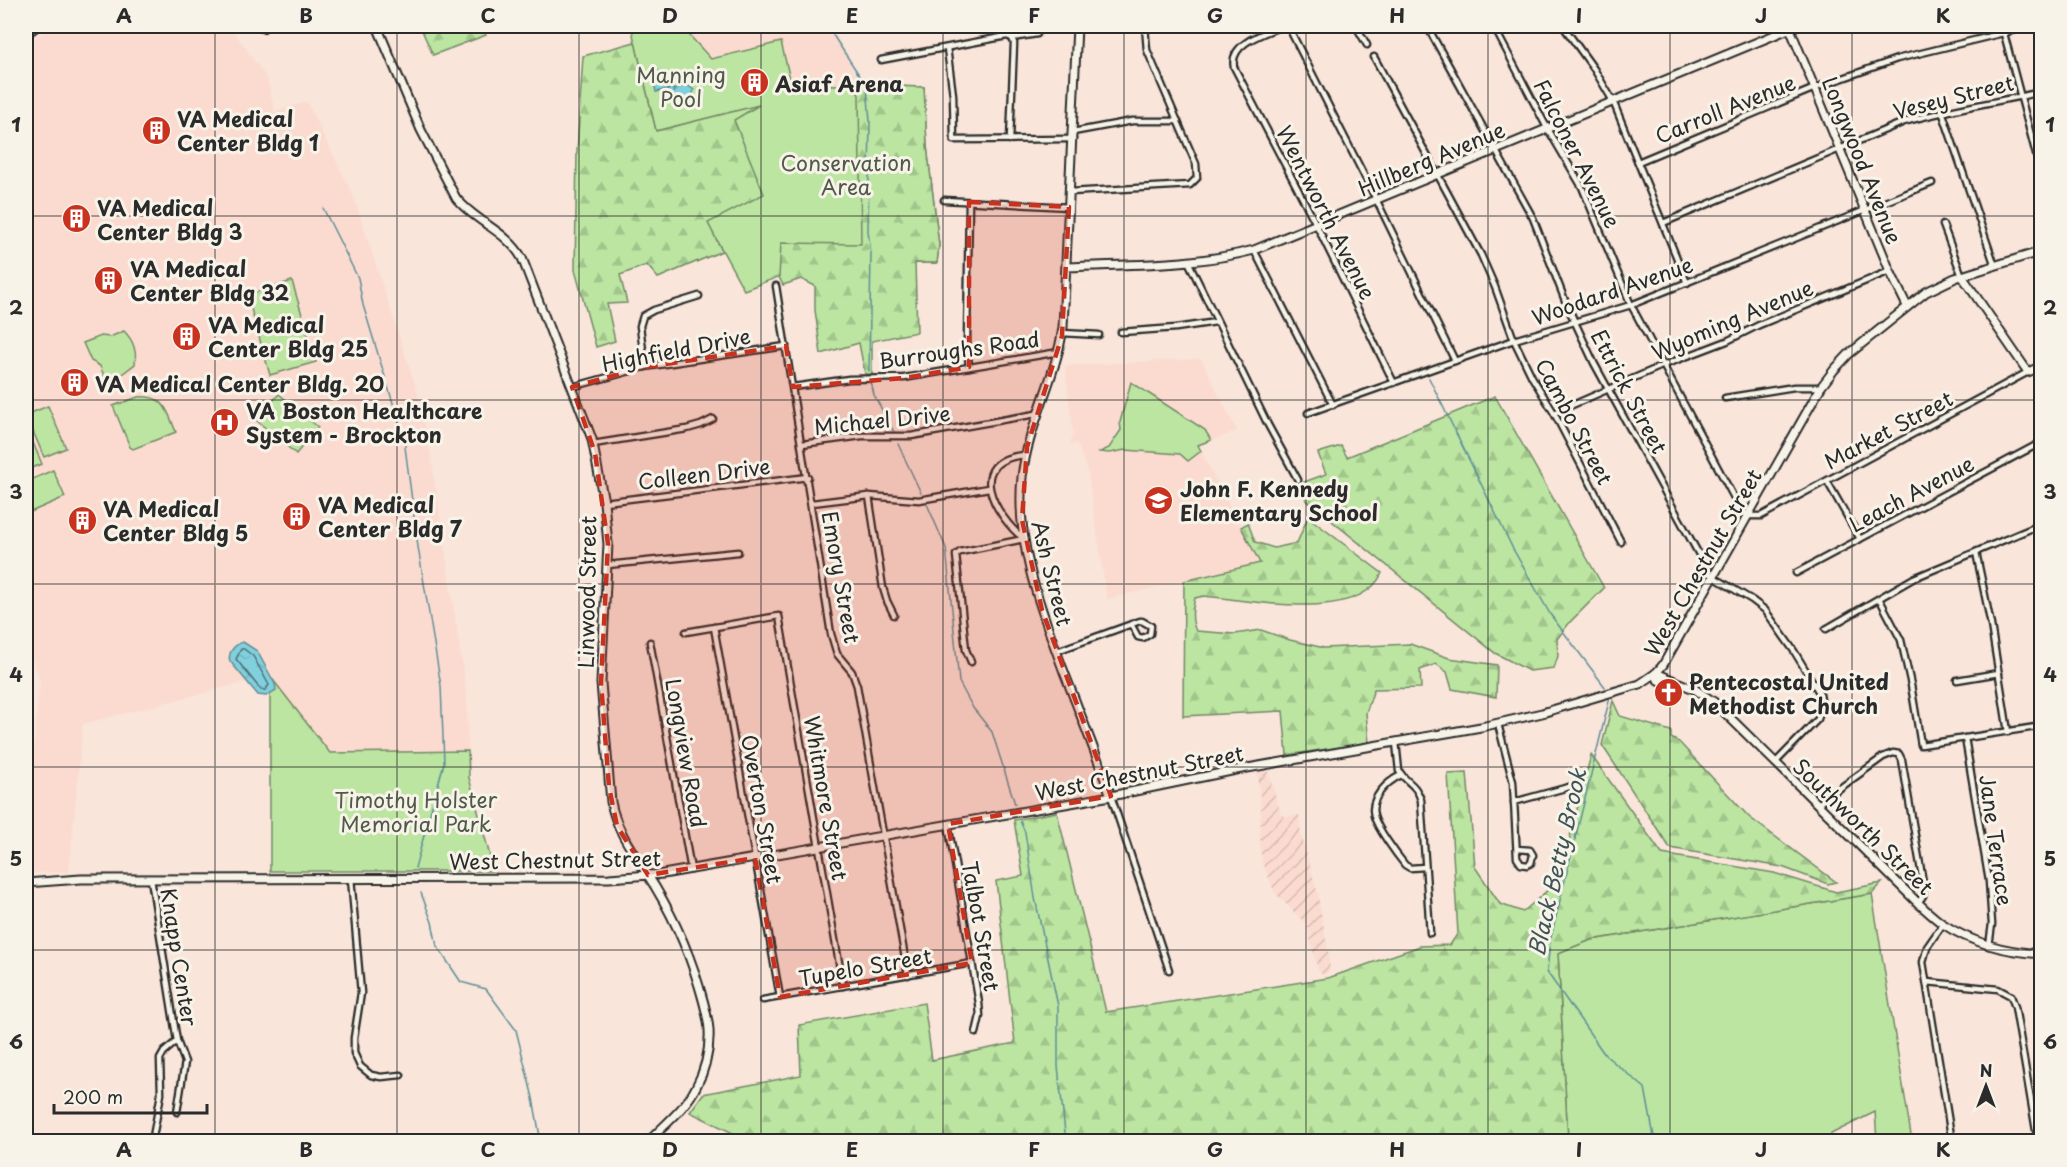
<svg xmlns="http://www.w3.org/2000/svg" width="2067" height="1167" font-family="'Playpen Sans',sans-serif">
  <defs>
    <pattern id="industrial-furrows" width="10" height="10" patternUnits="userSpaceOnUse" patternTransform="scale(1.5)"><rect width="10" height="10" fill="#fbdbd0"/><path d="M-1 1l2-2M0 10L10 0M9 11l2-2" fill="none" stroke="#d7bcb3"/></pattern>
    <pattern id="forest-firs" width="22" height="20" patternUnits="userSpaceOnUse" patternTransform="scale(1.5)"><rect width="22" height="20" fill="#bbe5a1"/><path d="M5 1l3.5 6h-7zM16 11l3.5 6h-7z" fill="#a1c58b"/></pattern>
    <pattern id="water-ripples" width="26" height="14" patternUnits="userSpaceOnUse" patternTransform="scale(1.5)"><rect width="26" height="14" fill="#81d0de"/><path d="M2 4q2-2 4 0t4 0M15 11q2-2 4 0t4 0" fill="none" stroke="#70b3bf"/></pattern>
  </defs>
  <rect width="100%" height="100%" fill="#f9e5da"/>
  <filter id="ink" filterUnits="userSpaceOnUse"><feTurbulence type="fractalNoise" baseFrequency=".0167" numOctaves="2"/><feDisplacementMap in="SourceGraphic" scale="12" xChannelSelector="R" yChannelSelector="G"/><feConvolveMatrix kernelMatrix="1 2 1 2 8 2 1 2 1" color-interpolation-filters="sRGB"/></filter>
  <g filter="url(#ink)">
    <g fill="#fbdbd0">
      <polygon points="52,26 230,26 267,79 275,112 307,102 353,195 418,394 430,450 467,697 468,751 330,753 270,676 83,724 69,872 26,873 26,825 40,680 26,643 26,43"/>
      <polygon points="681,26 831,26 861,86 798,84 792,88 781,42 711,59"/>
      <polygon points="1201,359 1237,431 1198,446 1260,563 1107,599 1088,474 1077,443 1070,445 1073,433 1065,366"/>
    </g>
    <polygon fill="url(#industrial-furrows)" points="1267,769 1281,814 1284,816 1299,815 1301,834 1317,891 1329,956 1330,970 1326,974 1323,975 1318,970 1306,924 1275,893 1262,862 1260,846 1261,808 1257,770"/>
    <g fill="#bbe5a1" stroke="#738866" stroke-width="1.5">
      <polygon points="631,26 681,26 711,59 781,42 792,87 797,84 924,87 927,146 939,245 937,263 812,264 744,290 708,224 734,119 757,106 656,131"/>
      <polygon points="292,281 316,362 270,375 247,295"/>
      <path d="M 124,331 C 133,340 137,352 135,364 L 118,377 L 105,378 L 100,366 L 91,361 L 83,343 L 101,336 L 110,337 Z"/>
      <polygon points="1131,382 1205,430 1211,440 1198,445 1201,451 1188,461 1180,454 1125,450 1110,453 1100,452 1109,448 1121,430 1120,422"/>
      <polygon points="279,394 318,427 296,454 256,420"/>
      <path d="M 138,397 C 165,395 167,410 176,432 L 133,449 L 130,447 L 113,406 Z"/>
      <polygon points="48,406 66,448 44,457 26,415"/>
      <polygon points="26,426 42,464 26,470"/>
      <polygon points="53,470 65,497 26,514 26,482"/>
      <polygon points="270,676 330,753 468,751 469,778 494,871 270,871"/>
      <polygon points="1872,894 1912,1141 1877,1141 1875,1112 1831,1134 1831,1141 1568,1141 1558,953 1591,940"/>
    </g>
    <g fill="url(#forest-firs)" stroke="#738866" stroke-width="1.5">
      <polygon points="420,26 482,26 486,35 433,55"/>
      <polygon points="635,42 656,131 759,105 734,120 764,194 708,223 722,251 658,278 647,265 620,275 627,303 607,304 615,341 596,347 575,270 577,152 583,56"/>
      <polygon points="854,85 924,87 927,146 939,245 937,263 915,263 917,332 872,341 872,374 865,374 859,343 821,354 815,310 815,286 801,279 783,285 779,277 781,243 861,244 859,95"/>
      <polygon points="1495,396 1604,588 1570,622 1557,639 1558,656 1554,668 1529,671 1495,653 1306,500 1303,491 1304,482 1326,474 1318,453 1341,446 1347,457"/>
      <path d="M 1308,517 L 1382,573 C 1360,624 1248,600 1204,596 L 1195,598 C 1192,610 1191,620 1196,631 L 1235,634 L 1261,630 L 1290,640 L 1324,648 L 1410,644 L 1449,658 L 1497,665 L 1496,697 L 1452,689 L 1447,672 L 1436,664 L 1420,670 L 1421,688 L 1374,689 L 1366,713 L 1369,743 L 1287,755 L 1283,711 L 1183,716 L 1184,581 L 1260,563 L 1241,527 L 1248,523 L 1255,542 L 1274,548 L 1297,543 Z"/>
      <polygon points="1613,701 1620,716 1671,731 1671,738 1679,742 1749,817 1836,882 1828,884 1782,867 1670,848 1602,745"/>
      <polygon points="1591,755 1662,854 1774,873 1836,892 1882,883 1872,894 1591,940 1558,953 1568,1141 751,1142 690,1112 703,1094 801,1075 799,1025 924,1003 932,1060 1015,1043 996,881 1023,876 1014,820 1057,812 1106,1012 1328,978 1420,946 1450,945 1458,933 1448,774 1467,773 1475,867 1500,904 1523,912 1559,880"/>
    </g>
    <g fill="url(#water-ripples)" stroke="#5f8e96" stroke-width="1.5">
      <path d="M 661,71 L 663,80 L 671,78 L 674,93 L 675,89 L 687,85 L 694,90 L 692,96 C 685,102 671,102 665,95 L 669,89 L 656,92 L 652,72 Z"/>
      <path d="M 243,642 L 257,651 L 275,684 L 276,690 L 266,696 L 258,695 L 230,661 C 227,653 235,644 243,642 Z"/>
    </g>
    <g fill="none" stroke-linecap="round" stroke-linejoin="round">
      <polygon stroke="#4d6d73" stroke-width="1.5" points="241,649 244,649 253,656 269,685 265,690 261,690 236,659"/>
      <g stroke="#5f8e96" stroke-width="1.5">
        <polyline points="827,26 867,87 870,121 868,231 871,253 869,371"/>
        <polyline points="323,208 358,278 363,305 404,439 418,547 441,686 444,763 415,868"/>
        <polyline points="1429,378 1513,549 1550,614 1605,687"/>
        <polyline points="871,382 874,395 894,432"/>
        <polyline points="898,444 921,493"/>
        <polyline points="927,504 946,548 959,682 973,708 992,732 1015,804"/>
        <polyline points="1610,697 1550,941 1547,972 1605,1055 1645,1088 1655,1142"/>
        <polyline points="1020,821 1025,832 1035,898 1058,1006 1058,1066 1066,1142"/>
        <polyline points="421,893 432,922 437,946 461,982 486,989 516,1030 533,1098 541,1142"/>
      </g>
      <defs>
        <g id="street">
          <polyline points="262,26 263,29"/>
          <path d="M 1282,26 C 1265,33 1229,43 1234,67 L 1316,224 L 1394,383"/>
          <polyline points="1288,26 1376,199 1455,361"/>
          <polyline points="1356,26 1367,45"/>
          <polyline points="1427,26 1533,218 1566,303 1594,363 1708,571 1712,576 1752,600 1765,610 1794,651 1820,694 1822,706 1818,719 1775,763"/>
          <polyline points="1563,26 1594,69 1613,101 1687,283"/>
          <polyline points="2002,26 2042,177"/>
          <polyline points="1494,27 1545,124 1582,187 1631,305 1740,509 1748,516 1761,516 2028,372"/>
          <polyline points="947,48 953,95 954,140 1073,139"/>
          <polyline points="1374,57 1481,255 1495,287 1514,340 1532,377 1554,413 1621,542"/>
          <polyline points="881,60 1007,36 1012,38 1037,34"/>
          <polyline points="1942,111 1995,266"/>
          <polyline points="1073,132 1132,121 1178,121"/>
          <polyline points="1010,140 1014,43 1012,38"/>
          <polyline points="1638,162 1815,88 1897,59 2032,26"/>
          <polyline points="1070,192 1190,185 1197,178 1196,164 1147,50 1145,26"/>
          <polyline points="944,200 1069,207"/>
          <polyline points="969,202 967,342 969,367"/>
          <path d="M 1663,223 L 1904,122 C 1950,109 1996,102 2042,92"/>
          <polyline points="1943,225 1962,276"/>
          <polyline points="1254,250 1333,405"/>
          <polyline points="1188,261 1268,425 1298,480"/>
          <polyline points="776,286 831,634 837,654 852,672 857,686 908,975"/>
          <polyline points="1121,332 1176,328 1216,322"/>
          <polyline points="1062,333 1099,335"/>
          <polyline points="645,367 640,326 643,316 654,310 699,296"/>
          <polyline points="572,387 645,367 786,346"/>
          <polyline points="793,387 849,379 904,378 1059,352"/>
          <polyline points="1725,398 1794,387 1821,387"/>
          <polyline points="1308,413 1514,340 1631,305 1932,183"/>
          <polyline points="1554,413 1664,365 1727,341 1759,325 1890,271"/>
          <polyline points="593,444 687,429 701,425 713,419"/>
          <polyline points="802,444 862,436 911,436 1036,414"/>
          <polyline points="1827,481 1860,539"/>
          <polyline points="869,496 883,588 887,601 894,615"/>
          <polyline points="604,502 808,477"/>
          <polyline points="812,503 869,496 919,500 989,488"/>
          <polyline points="2040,525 2042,535"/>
          <path d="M 1024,539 C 995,516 963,460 1025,455"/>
          <polyline points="1976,552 1991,625 2008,732"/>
          <polyline points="607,565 738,552"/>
          <polyline points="1796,573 2042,442"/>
          <polyline points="1880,600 1901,640 1911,685 1921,745 2042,726"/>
          <polyline points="714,627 780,997"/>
          <polyline points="1826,629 1914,578 2042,524"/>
          <polyline points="686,632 779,616 843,986"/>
          <polyline points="650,642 691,870"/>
          <polyline points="1057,651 1140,621 1142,621 1151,626 1150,634 1143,638 1138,637 1131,624"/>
          <polyline points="971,662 966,650 956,555 960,552 1024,539"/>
          <polyline points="1957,680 1999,673"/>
          <polyline points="1498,724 1513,782 1517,858 1521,864 1527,865 1531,863 1533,855 1530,850 1517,849"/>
          <polyline points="1965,738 1989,881 1992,924 1989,946"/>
          <path d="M 1396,742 L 1399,771 C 1407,784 1415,782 1421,800 L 1430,933"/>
          <path d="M 1401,775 C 1387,782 1369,798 1374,816 C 1377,828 1397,855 1405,865 L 1410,868 L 1425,867"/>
          <polyline points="1111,796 1169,970"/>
          <polyline points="1514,802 1576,785"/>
          <polyline points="1818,804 1883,757 1893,753 1899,754 1902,760 1923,882 1923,896 1918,903"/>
          <polyline points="948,824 979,1003 980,1016 976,1033"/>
          <polyline points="351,878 361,993 354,1038 354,1053 360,1066 371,1075 381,1077 401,1075"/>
          <polyline points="151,879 177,1041 185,1062 177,1112"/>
          <polyline points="1943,924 1927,947 1923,962 1952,1142"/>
          <polyline points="1927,982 1998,989 2011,996 2015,1007 2038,1142"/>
          <polyline points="763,1000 972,963"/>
          <polyline points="152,1142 161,1094 160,1059 164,1052 177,1041"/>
        </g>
        <g id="secondary">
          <path d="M 377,26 L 421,130 L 456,198 C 475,222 507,231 522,258 L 592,439 L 604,502 L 608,544 L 601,683 L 611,802 C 616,829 632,851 647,874 C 670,909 687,946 699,986 C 703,1000 708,1015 709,1030 C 710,1049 705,1070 696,1087 C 686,1108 664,1125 648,1142"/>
          <path d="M 1077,26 L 1063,327 C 1056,379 1028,425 1022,477 C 1015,544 1041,610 1064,672 C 1080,713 1096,754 1111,796"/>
          <polyline points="1789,26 1890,271 1907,306"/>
          <polyline points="26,34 37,26"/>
          <path d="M 1067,267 C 1129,264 1194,266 1254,250 L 1796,26"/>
          <polyline points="1962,276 2028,372 2042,366"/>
          <path d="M 1656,673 L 1696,690 L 1714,702 L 1918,903 C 1926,910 1934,918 1943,924 C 1972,943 2007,952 2042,954"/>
          <polyline points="1656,673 1658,680 1675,684"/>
          <polyline points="26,883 81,879 609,878 663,874 1111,796 1236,770 1481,727 1542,713 1640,684 1656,673 1663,665 1821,387 1834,370 1849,354 1926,292 1955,278 2042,251"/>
        </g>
      </defs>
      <use href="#street" stroke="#2b2b2b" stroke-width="9"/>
      <use href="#secondary" stroke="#2b2b2b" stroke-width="11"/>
      <use href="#street" stroke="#f7f3e8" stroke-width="4.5"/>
      <use href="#secondary" stroke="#f7f3e8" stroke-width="7"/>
    </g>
  </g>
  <path fill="#c8321e" fill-opacity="0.2" stroke="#c8321e" stroke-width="4.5" stroke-dasharray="12 8" stroke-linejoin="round" d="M 969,202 L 1069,207 L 1062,336 L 1027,447 L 1022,520 L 1042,610 L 1111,796 L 948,824 L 972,963 L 780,997 L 755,858 L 648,875 L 617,826 L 609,787 L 601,683 L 608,544 L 595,453 L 572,387 L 645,367 L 786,346 L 793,387 L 904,378 L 969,367 Z"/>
  <path fill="none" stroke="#2b2b2b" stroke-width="1.5" stroke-opacity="0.55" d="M 215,26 L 215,1142M 397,26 L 397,1142M 579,26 L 579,1142M 761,26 L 761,1142M 943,26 L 943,1142M 1124,26 L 1124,1142M 1306,26 L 1306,1142M 1488,26 L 1488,1142M 1670,26 L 1670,1142M 1852,26 L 1852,1142M 26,216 L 2042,216M 26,400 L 2042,400M 26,584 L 2042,584M 26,767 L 2042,767M 26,950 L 2042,950"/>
  <defs>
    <symbol id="building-disc" viewBox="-11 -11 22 22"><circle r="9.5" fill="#c8321e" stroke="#f7f3e8"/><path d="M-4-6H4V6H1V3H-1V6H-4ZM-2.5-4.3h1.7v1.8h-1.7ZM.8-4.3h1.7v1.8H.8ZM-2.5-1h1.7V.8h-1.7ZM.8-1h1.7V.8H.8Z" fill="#fff"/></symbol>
    <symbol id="hospital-disc" viewBox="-11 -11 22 22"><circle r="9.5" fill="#c8321e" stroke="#f7f3e8"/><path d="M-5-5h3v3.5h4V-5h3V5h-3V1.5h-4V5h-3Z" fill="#fff"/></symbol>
    <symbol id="school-disc" viewBox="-11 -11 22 22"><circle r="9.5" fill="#c8321e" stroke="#f7f3e8"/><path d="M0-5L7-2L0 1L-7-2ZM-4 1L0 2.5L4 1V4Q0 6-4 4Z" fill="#fff"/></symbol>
    <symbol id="church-disc" viewBox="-11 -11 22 22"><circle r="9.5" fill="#c8321e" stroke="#f7f3e8"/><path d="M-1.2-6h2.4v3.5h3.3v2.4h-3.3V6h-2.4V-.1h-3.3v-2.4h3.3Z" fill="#fff"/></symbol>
  </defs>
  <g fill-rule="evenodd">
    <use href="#building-disc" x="738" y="66" width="33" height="33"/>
    <use href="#building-disc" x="140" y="114" width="33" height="33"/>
    <use href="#building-disc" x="60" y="202" width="33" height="33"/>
    <use href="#building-disc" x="92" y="264" width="33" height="33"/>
    <use href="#building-disc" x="170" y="320" width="33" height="33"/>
    <use href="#building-disc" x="58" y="366" width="33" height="33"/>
    <use href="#hospital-disc" x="208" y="406" width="33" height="33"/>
    <use href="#school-disc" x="1142" y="484" width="33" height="33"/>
    <use href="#building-disc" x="280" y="500" width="33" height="33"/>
    <use href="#building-disc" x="66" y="504" width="33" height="33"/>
    <use href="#church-disc" x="1652" y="676" width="33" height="33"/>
  </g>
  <g text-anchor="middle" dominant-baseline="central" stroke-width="6" stroke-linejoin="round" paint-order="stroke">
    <g font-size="21" fill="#4f5a48" stroke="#f7f3e8">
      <text x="681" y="74">Manning<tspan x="681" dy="24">Pool</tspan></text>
      <text x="846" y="162">Conservation<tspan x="846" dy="24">Area</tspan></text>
      <text x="416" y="799">Timothy Holster<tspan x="416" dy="24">Memorial Park</tspan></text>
    </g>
    <g font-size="21" font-weight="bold" fill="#2b2b2b" stroke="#f7f3e8" text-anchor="start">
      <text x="775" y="83">Asiaf Arena</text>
      <text x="177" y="118">VA Medical<tspan x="177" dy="24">Center Bldg 1</tspan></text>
      <text x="97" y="207">VA Medical<tspan x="97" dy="24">Center Bldg 3</tspan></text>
      <text x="130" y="268">VA Medical<tspan x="130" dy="24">Center Bldg 32</tspan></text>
      <text x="208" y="324">VA Medical<tspan x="208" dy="24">Center Bldg 25</tspan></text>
      <text x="95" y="383">VA Medical Center Bldg. 20</text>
      <text x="246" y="410">VA Boston Healthcare<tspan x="246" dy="24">System - Brockton</tspan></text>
      <text x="1180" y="488">John F. Kennedy<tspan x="1180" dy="24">Elementary School</tspan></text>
      <text x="318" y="504">VA Medical<tspan x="318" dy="24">Center Bldg 7</tspan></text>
      <text x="103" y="508">VA Medical<tspan x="103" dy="24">Center Bldg 5</tspan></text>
      <text x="1689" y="681">Pentecostal United<tspan x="1689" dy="24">Methodist Church</tspan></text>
    </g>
    <g font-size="21" fill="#2b2b2b" stroke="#f7f3e8">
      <text transform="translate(1953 96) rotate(-14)">Vesey Street</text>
      <text transform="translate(1725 108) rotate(-22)">Carroll Avenue</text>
      <text transform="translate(1578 153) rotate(63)">Falconer Avenue</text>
      <text transform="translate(1431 158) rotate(-23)">Hillberg Avenue</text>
      <text transform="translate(1863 160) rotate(68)">Longwood Avenue</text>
      <text transform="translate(1327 212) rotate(63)">Wentworth Avenue</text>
      <text transform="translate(1612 290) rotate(-19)">Woodard Avenue</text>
      <text transform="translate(1732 319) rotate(-23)">Wyoming Avenue</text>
      <text transform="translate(676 349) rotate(-11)">Highfield Drive</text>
      <text transform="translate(959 349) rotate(-8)">Burroughs Road</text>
      <text transform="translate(1630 391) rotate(62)">Ettrick Street</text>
      <text transform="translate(882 419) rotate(-6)">Michael Drive</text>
      <text transform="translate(1575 421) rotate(62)">Cambo Street</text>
      <text transform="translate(1888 429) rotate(-28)">Market Street</text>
      <text transform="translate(704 473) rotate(-7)">Colleen Drive</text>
      <text transform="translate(1911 493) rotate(-28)">Leach Avenue</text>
      <text transform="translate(1702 562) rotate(-60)">West Chestnut Street</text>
      <text transform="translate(1053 573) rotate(76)">Ash Street</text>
      <text transform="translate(842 577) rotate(80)">Emory Street</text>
      <text transform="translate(586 592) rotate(-89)">Linwood Street</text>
      <text transform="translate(687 753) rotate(80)">Longview Road</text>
      <text transform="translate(1139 772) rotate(-11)">West Chestnut Street</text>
      <text transform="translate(827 798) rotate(80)">Whitmore Street</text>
      <text transform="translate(763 809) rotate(80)">Overton Street</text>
      <text transform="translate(1864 826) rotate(44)">Southworth Street</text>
      <text transform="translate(1997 840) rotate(82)">Jane Terrace</text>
      <text transform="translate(555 859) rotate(-1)">West Chestnut Street</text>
      <text transform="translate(982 926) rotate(80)">Talbot Street</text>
      <text transform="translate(180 957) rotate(81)">Knapp Center</text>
      <text transform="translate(865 966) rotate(-10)">Tupelo Street</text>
    </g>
    <g font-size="22" font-style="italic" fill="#405458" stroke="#f7f3e8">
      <text transform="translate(1556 862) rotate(-77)">Black Betty Brook</text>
    </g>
  </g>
  <rect width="2067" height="1167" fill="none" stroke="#f7f3e8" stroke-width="66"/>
  <g transform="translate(1986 1086)" stroke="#f7f3e8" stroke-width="4.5" paint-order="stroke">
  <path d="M0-4.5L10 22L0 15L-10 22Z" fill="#2b2b2b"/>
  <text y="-9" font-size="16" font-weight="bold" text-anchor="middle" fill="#2b2b2b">N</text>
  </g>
  <path d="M54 1104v9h153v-9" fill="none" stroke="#2b2b2b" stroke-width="3"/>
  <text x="63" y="1104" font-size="18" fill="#2b2b2b" stroke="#f7f3e8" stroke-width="4.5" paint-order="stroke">200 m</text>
  <rect x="33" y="33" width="2001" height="1101" fill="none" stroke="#2b2b2b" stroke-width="2"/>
  <g font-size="20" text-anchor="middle" font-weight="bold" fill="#2b2b2b">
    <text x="124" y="23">A</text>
    <text x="306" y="23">B</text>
    <text x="488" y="23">C</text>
    <text x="670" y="23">D</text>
    <text x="852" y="23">E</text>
    <text x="1034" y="23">F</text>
    <text x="1215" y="23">G</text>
    <text x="1397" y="23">H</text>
    <text x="1579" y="23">I</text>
    <text x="1761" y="23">J</text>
    <text x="1943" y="23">K</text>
    <text x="16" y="132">1</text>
    <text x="2050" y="132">1</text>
    <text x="16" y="315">2</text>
    <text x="2050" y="315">2</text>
    <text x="16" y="499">3</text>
    <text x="2050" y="499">3</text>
    <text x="16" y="682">4</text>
    <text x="2050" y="682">4</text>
    <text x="16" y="866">5</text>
    <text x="2050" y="866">5</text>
    <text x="16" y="1049">6</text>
    <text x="2050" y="1049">6</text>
    <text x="124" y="1157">A</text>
    <text x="306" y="1157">B</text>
    <text x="488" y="1157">C</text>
    <text x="670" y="1157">D</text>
    <text x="852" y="1157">E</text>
    <text x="1034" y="1157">F</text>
    <text x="1215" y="1157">G</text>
    <text x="1397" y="1157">H</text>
    <text x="1579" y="1157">I</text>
    <text x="1761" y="1157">J</text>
    <text x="1943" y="1157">K</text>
  </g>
</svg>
